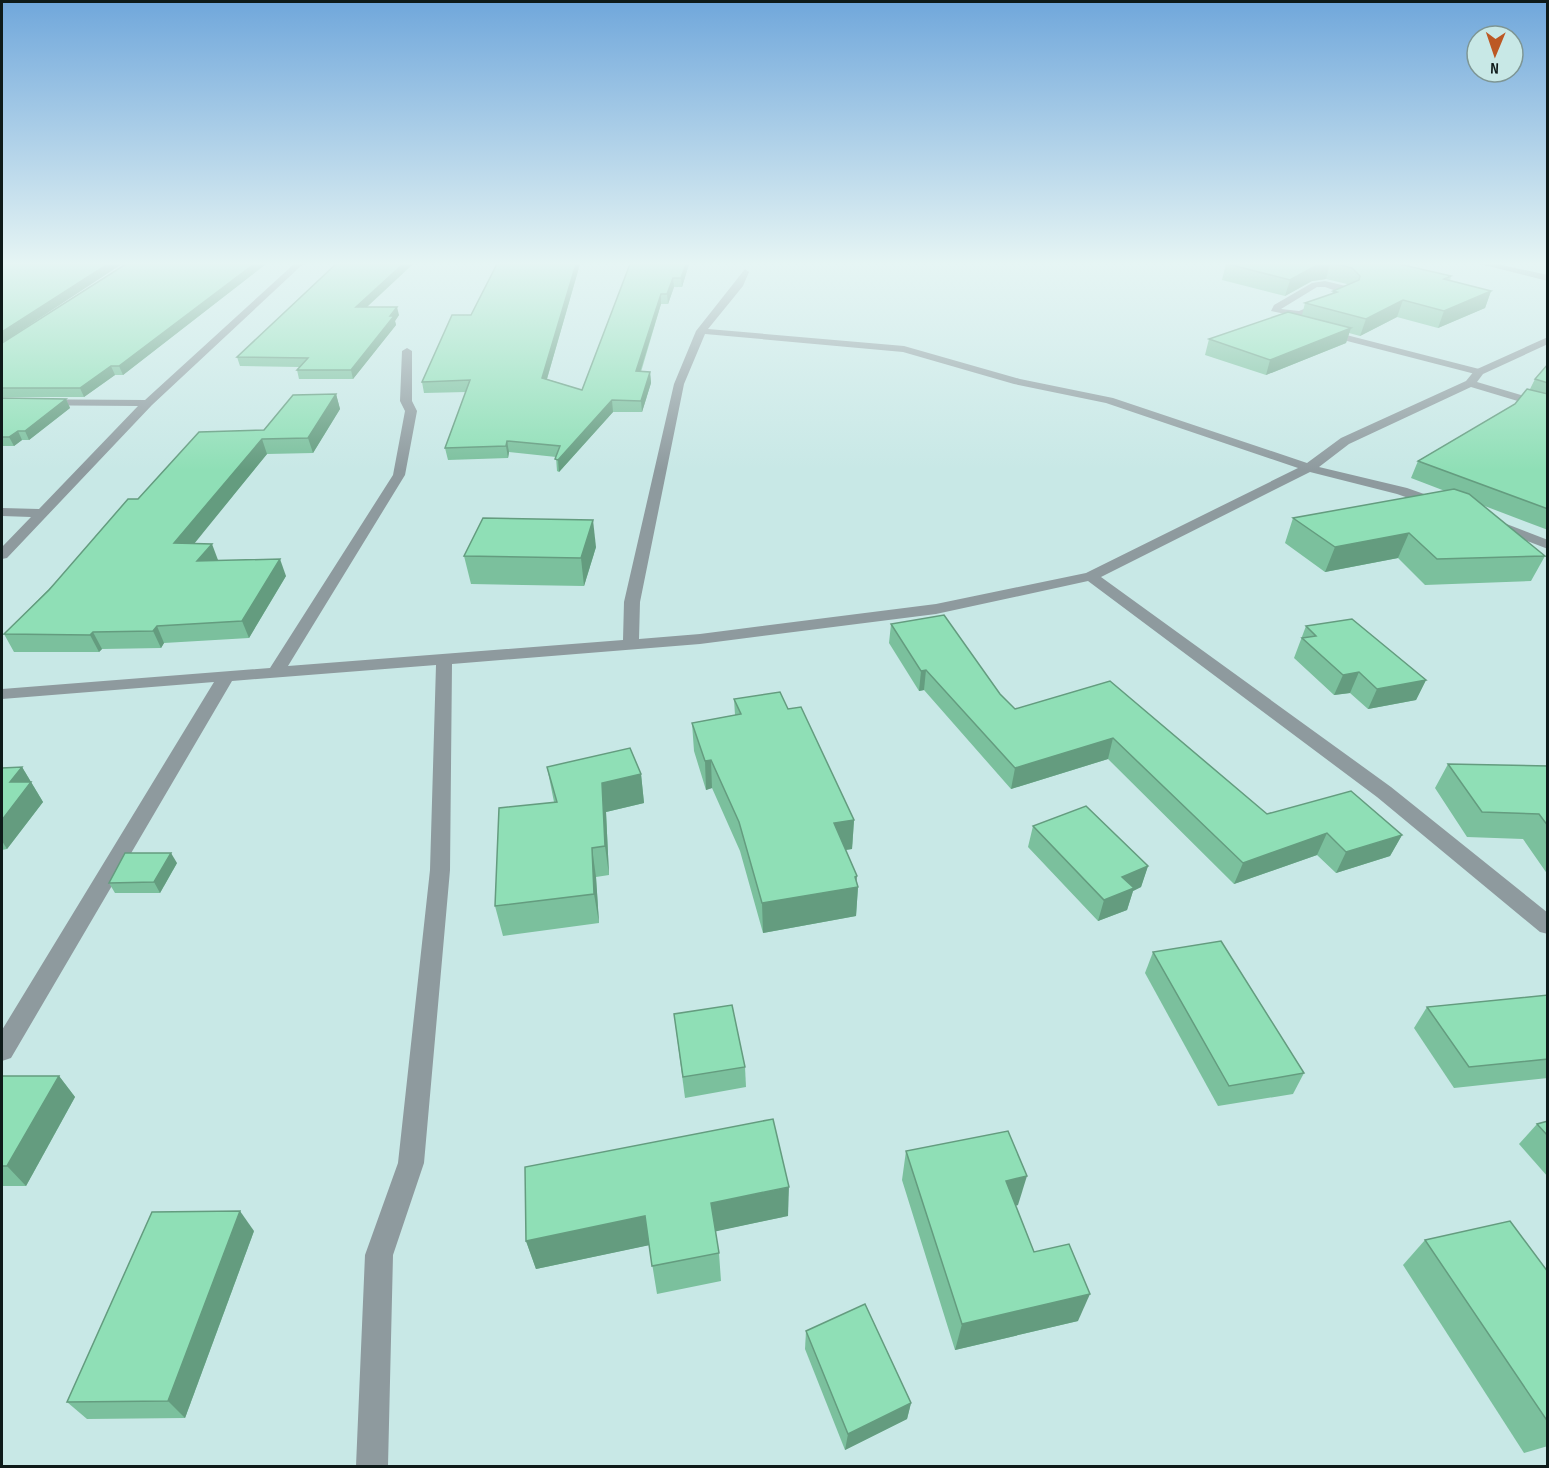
<svg xmlns="http://www.w3.org/2000/svg" width="1549" height="1468" font-family="'Sofia Sans Condensed',sans-serif">
  <rect width="100%" height="100%" fill="#c8e8e6"/>
  <g fill="none" stroke-linecap="round" stroke-linejoin="round">
    <g fill="#8e9a9e" fill-rule="evenodd">
      <path d="M 1325,281 L 1346,286 L 1353,294 L 1300,317 L 1271,311 L 1274,305 L 1312,283 ZM 1317,287 L 1325,287 L 1342,293 L 1299,311 L 1281,309 Z"/>
      <polygon points="1323,329 1483,370 1484,372 1479,375 1320,334 1318,332"/>
    </g>
    <g fill="#8e9a9e" fill-rule="evenodd">
      <polygon points="294,264 303,264 152,405 7,558 2,559 2,547 31,517 2,516 2,508 39,509 138,406 2,405 2,399 145,400"/>
      <polygon points="1480,264 1497,264 1548,275 1548,281"/>
      <path d="M 745,269 L 749,272 L 743,286 L 708,329 L 904,346 L 1020,379 L 1113,398 L 1307,463 L 1341,438 L 1466,381 L 1475,370 L 1548,337 L 1548,344 L 1483,374 L 1477,382 L 1548,403 L 1548,410 L 1471,387 L 1349,444 L 1319,467 L 1407,488 L 1444,501 L 1444,507 L 1434,507 L 1397,494 L 1310,472 L 1101,577 L 1391,787 L 1548,913 L 1548,934 L 1540,932 L 1377,797 L 1088,581 L 936,614 L 700,644 L 452,664 L 450,870 L 424,1163 L 393,1255 L 388,1466 L 356,1466 L 365,1255 L 398,1163 L 430,870 L 436,665 L 232,681 L 11,1058 L 2,1061 L 2,1030 L 214,682 L 2,699 L 2,689 L 270,668 L 393,475 L 405,411 L 400,401 L 402,351 L 407,348 L 412,351 L 412,401 L 417,411 L 405,475 L 288,666 L 623,640 L 624,602 L 674,384 L 696,331 ZM 705,334 L 903,352 L 1014,384 L 1106,403 L 1298,468 L 1086,573 L 936,604 L 700,634 L 639,639 L 640,602 L 684,384 Z"/>
      <polygon points="1491,518 1548,540 1548,549 1486,525 1484,522"/>
    </g>
  </g>
  <g fill="#7bc09d">
    <polygon points="126,264 266,264 123,375 115,375 84,397 2,397 2,343"/>
    <polygon points="336,264 413,264 367,307 399,315 395,321 396,325 353,379 299,379 297,370 300,367 240,366 237,357"/>
    <polygon points="580,264 547,379 582,390 630,264 689,264 682,287 674,287 668,304 661,304 641,372 650,372 651,383 642,412 613,412 559,472 557,471 556,457 509,452 508,458 448,460 445,448 466,392 424,393 422,382 471,315"/>
    <polygon points="1226,264 1399,264 1451,276 1450,281 1491,291 1485,308 1438,328 1397,317 1360,336 1349,333 1346,343 1266,375 1205,355 1209,339 1302,315 1305,303 1332,294 1333,291 1348,285 1347,284 1326,279 1312,281 1285,296 1222,280"/>
    <polygon points="1548,364 1548,530 1482,505 1545,556 1531,581 1425,585 1398,558 1325,572 1285,543 1293,518 1445,491 1411,478 1418,461 1515,404 1530,389 1535,379"/>
    <polygon points="336,394 340,409 313,453 267,454 194,543 218,560 217,561 286,576 249,638 164,643 161,648 102,649 99,652 14,652 4,634 138,499"/>
    <polygon points="2,398 66,399 70,408 29,440 22,440 14,446 2,446"/>
    <polygon points="596,547 584,586 471,584 464,556"/>
    <polygon points="891,624 1000,694 1015,709 1110,681 1267,814 1402,835 1390,856 1336,873 1317,855 1234,884 1108,759 1011,789 924,690 919,691 889,643"/>
    <polygon points="1306,626 1426,680 1416,700 1368,709 1350,693 1334,695 1294,658"/>
    <polygon points="734,699 788,709 854,820 852,849 845,850 858,887 856,916 763,933 740,851 712,788 706,790 694,751 692,723 735,715"/>
    <polygon points="1448,764 1548,766 1548,875 1523,839 1467,837 1435,788"/>
    <polygon points="22,767 43,802 7,849 2,850 2,768"/>
    <polygon points="547,767 641,774 644,803 606,812 609,875 596,877 599,923 503,936 495,906 554,802"/>
    <polygon points="1033,826 1148,866 1141,887 1133,891 1127,910 1098,921 1028,847"/>
    <polygon points="177,863 160,893 115,893 109,883"/>
    <polygon points="1153,952 1304,1073 1293,1094 1218,1106 1145,973"/>
    <polygon points="1548,995 1548,1078 1454,1088 1414,1028 1427,1007"/>
    <polygon points="674,1014 745,1067 746,1087 685,1098"/>
    <polygon points="2,1076 59,1076 75,1097 26,1186 2,1186"/>
    <polygon points="1548,1121 1548,1177 1519,1144 1537,1124"/>
    <polygon points="906,1151 1018,1205 1015,1206 1034,1252 1078,1321 955,1350 902,1180"/>
    <polygon points="788,1216 715,1231 719,1253 721,1281 657,1294 649,1245 536,1269 526,1241"/>
    <polygon points="254,1231 185,1418 87,1419 67,1402"/>
    <polygon points="1425,1240 1548,1272 1548,1446 1524,1453 1403,1265"/>
    <polygon points="806,1331 911,1403 907,1419 845,1450 805,1349"/>
  </g>
  <g fill="#649c7f">
    <polygon points="108,264 122,264 2,343 2,332"/>
    <polygon points="254,264 266,264 123,375 119,366"/>
    <polygon points="403,264 413,264 358,315 356,307"/>
    <polygon points="576,264 580,264 544,389 542,378"/>
    <polygon points="686,264 689,264 682,287 681,278"/>
    <polygon points="1322,264 1330,264 1326,279 1312,281 1285,296 1290,280 1317,265"/>
    <polygon points="673,278 674,287 668,304 667,294"/>
    <polygon points="1491,291 1485,308 1438,328 1444,311"/>
    <polygon points="661,294 661,304 637,382 636,371"/>
    <polygon points="1403,300 1397,317 1360,336 1366,319"/>
    <polygon points="397,307 399,315 395,321 396,325 353,379 351,370"/>
    <polygon points="1351,328 1346,343 1266,375 1270,360"/>
    <polygon points="111,366 115,375 84,397 80,388"/>
    <polygon points="650,372 651,383 642,412 641,401"/>
    <polygon points="336,394 340,409 313,453 308,438"/>
    <polygon points="66,399 70,408 29,440 25,431"/>
    <polygon points="612,400 613,412 559,472 558,460"/>
    <polygon points="18,431 22,440 14,446 9,437"/>
    <polygon points="262,439 267,454 181,560 174,543"/>
    <polygon points="507,441 509,452 508,458 506,446"/>
    <polygon points="593,520 596,547 584,586 581,558"/>
    <polygon points="1409,533 1398,558 1325,572 1335,547"/>
    <polygon points="212,544 218,560 204,578 197,561"/>
    <polygon points="280,559 286,576 249,638 242,621"/>
    <polygon points="157,626 164,643 161,648 153,631"/>
    <polygon points="93,632 102,649 99,652 90,635"/>
    <polygon points="926,670 924,690 919,691 921,671"/>
    <polygon points="1359,672 1350,693 1334,695 1343,675"/>
    <polygon points="1426,680 1416,700 1368,709 1377,689"/>
    <polygon points="1113,738 1108,759 1011,789 1015,768"/>
    <polygon points="711,760 712,788 706,790 705,761"/>
    <polygon points="22,767 43,802 7,849 2,841 2,820 10,782"/>
    <polygon points="641,774 644,803 606,812 609,875 605,846 602,783"/>
    <polygon points="854,820 852,849 832,852 834,823"/>
    <polygon points="1327,833 1317,855 1234,884 1243,863"/>
    <polygon points="1402,835 1390,856 1336,873 1346,852"/>
    <polygon points="592,848 596,877 599,923 594,894"/>
    <polygon points="171,853 177,863 160,893 154,882"/>
    <polygon points="1148,866 1141,887 1133,891 1127,910 1098,921 1104,900 1122,877"/>
    <polygon points="857,876 856,887 858,887 856,916 763,933 762,903"/>
    <polygon points="59,1076 75,1097 26,1186 7,1166"/>
    <polygon points="1027,1176 1018,1205 997,1210 1006,1181"/>
    <polygon points="789,1187 788,1216 713,1232 711,1203"/>
    <polygon points="240,1211 254,1231 185,1418 168,1401"/>
    <polygon points="645,1216 650,1245 536,1269 526,1241"/>
    <polygon points="1090,1294 1078,1321 955,1350 962,1324"/>
    <polygon points="911,1403 907,1419 845,1450 848,1434"/>
  </g>
  <g fill="#8fdfb6" stroke="#649c7f" stroke-width="1.5">
    <polygon points="2,264 108,264 2,332"/>
    <polygon points="126,264 254,264 119,366 111,366 80,388 2,388 2,343"/>
    <polygon points="336,264 403,264 356,307 397,307 390,316 394,316 351,370 297,370 308,358 237,357"/>
    <polygon points="497,264 576,264 542,378 582,390 630,264 686,264 681,278 673,278 667,294 661,294 636,371 650,372 641,401 612,400 558,460 555,459 560,446 507,441 506,446 445,448 470,380 422,382 452,315 471,315"/>
    <polygon points="1228,264 1322,264 1317,265 1290,280"/>
    <polygon points="1336,264 1399,264 1451,276 1444,279 1491,291 1444,311 1403,300 1366,319 1305,303 1337,292 1333,291 1359,280 1360,276 1352,268"/>
    <polygon points="1288,312 1351,328 1270,360 1209,339"/>
    <polygon points="1548,364 1548,383 1535,379"/>
    <polygon points="1527,389 1548,394 1548,509 1418,461 1515,404"/>
    <polygon points="336,394 308,438 262,439 174,543 212,544 197,561 280,559 242,621 157,626 153,631 93,632 90,635 4,634 49,590 128,499 138,499 199,432 264,430 293,395"/>
    <polygon points="2,398 66,399 25,431 18,431 9,437 2,437"/>
    <polygon points="1454,489 1469,494 1545,556 1437,559 1409,533 1335,547 1293,518"/>
    <polygon points="483,518 593,520 581,558 464,556"/>
    <polygon points="944,615 1000,694 1015,709 1110,681 1267,814 1351,791 1402,835 1346,852 1327,833 1243,863 1113,738 1015,768 926,670 921,671 891,624"/>
    <polygon points="1352,619 1426,680 1377,689 1359,672 1343,675 1302,638 1316,636 1306,626"/>
    <polygon points="780,692 788,709 801,707 854,820 834,823 857,876 855,877 858,887 762,903 739,822 711,760 705,761 692,723 741,714 734,699"/>
    <polygon points="630,748 641,774 602,783 605,846 592,848 594,894 495,906 499,808 557,802 547,767"/>
    <polygon points="1448,764 1548,766 1548,826 1539,814 1482,812"/>
    <polygon points="22,767 10,782 31,782 2,820 2,768"/>
    <polygon points="1086,806 1148,866 1122,877 1134,888 1104,900 1033,826"/>
    <polygon points="125,853 171,853 154,882 109,883"/>
    <polygon points="1221,941 1304,1073 1229,1086 1153,952"/>
    <polygon points="1548,995 1548,1059 1469,1067 1427,1007"/>
    <polygon points="732,1005 745,1067 683,1077 674,1014"/>
    <polygon points="2,1076 59,1076 7,1166 2,1166"/>
    <polygon points="773,1119 789,1187 711,1203 719,1253 652,1266 645,1216 526,1241 525,1167"/>
    <polygon points="1548,1121 1548,1136 1537,1124"/>
    <polygon points="1008,1131 1027,1176 1006,1181 1034,1252 1069,1244 1090,1294 962,1324 906,1151"/>
    <polygon points="240,1211 168,1401 67,1402 152,1212"/>
    <polygon points="1510,1221 1548,1272 1548,1422 1425,1240"/>
    <polygon points="865,1304 911,1403 848,1434 806,1331"/>
  </g>
  <linearGradient id="sky" x2="0" y2="1"><stop stop-color="#70a7db"/><stop offset="0.56" stop-color="#e6f5f4"/><stop offset="1" stop-color="#e6f5f4" stop-opacity="0"/></linearGradient>
  <rect width="1549" height="470" fill="url(#sky)"/>
  <rect width="1549" height="1468" fill="none" stroke="#0e1a19" stroke-width="6"/>
  <g transform="translate(1495 54) rotate(182)"><circle r="28" fill="#c8e8e6" stroke="#7e9694" stroke-width="1.5"/>
  <path d="M0-4.5L10 22L0 15L-10 22Z" fill="#bc5824"/>
  <text y="-9" font-size="16" font-weight="bold" text-anchor="middle" fill="#0e1a19">N</text>
  </g>
</svg>
